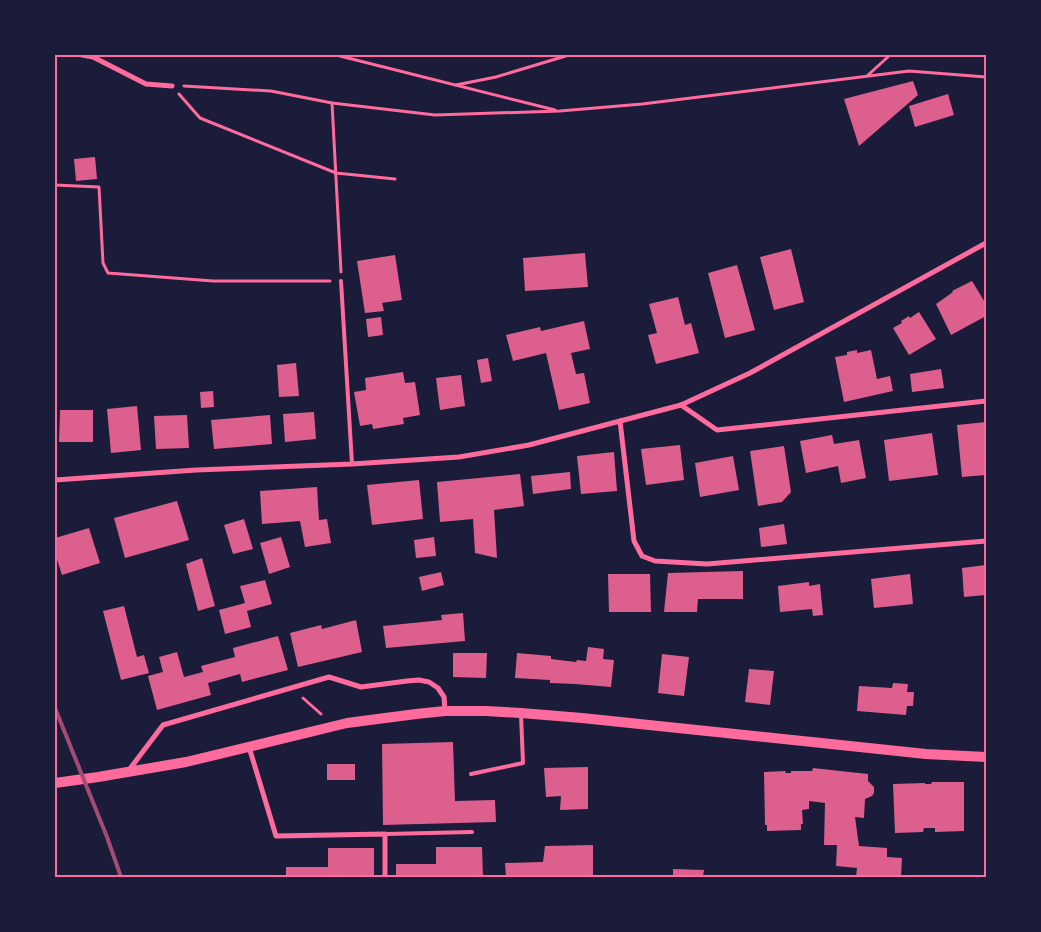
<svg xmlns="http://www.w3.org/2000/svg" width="1041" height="932" font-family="Rubik,sans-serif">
  <rect width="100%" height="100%" fill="#1b1b3a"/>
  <g fill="#dd5f8e">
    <polygon points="913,81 918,95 859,146 844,99"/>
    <polygon points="948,94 954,115 915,127 909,106"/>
    <polygon points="95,157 97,179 76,181 74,159"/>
    <polygon points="791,249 804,302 774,310 760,257"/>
    <polygon points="585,253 588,287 525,291 523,258"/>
    <polygon points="395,255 402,300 382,303 384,311 365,313 357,261"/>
    <polygon points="737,265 755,330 725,338 708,273"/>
    <polygon points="972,281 986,304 986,316 951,335 936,304 953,292 952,291"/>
    <polygon points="678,297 685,325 691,323 699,353 656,364 648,335 657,333 649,304"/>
    <polygon points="919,312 936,339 909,355 893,328 902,323 901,321 909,316 910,318"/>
    <polygon points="381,317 383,335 368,337 366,319"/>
    <polygon points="584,321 590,349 571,353 576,374 584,373 590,403 559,410 546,353 513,361 506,335 540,327 541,331"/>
    <polygon points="857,350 857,353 871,350 877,379 890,376 893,391 844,402 835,357 847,355 847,352"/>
    <polygon points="488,358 492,381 481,383 477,360"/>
    <polygon points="296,363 299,396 279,397 277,365"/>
    <polygon points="941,369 944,388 912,392 910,374"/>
    <polygon points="403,372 405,383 415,382 420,415 403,418 404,424 373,429 372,424 360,426 354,392 366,390 365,378"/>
    <polygon points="461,375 465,406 440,410 436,378"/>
    <polygon points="213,391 214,407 201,408 200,392"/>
    <polygon points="137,406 141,450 111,453 107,409"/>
    <polygon points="60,410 93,410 93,442 59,442"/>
    <polygon points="314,412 316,439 285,442 283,414"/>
    <polygon points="187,415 189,448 156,449 154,416"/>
    <polygon points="270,415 272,444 214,449 211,420"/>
    <polygon points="986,422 986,475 962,477 957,425"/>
    <polygon points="932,433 938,475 889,481 884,440"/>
    <polygon points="832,435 834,444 859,440 866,478 841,483 838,466 806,473 800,441"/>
    <polygon points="680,445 684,480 646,485 641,449"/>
    <polygon points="784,446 791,492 782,502 758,506 750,451"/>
    <polygon points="614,452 617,491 581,494 577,456"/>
    <polygon points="733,456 739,490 700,497 695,463"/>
    <polygon points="570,472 571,489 533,494 531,476"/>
    <polygon points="520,474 524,506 494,510 497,558 475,553 473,519 440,522 437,482"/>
    <polygon points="419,480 423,519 372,525 367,485"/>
    <polygon points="317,487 319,520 327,519 331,543 305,547 300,521 262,524 260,491"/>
    <polygon points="177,501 189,540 125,558 114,518"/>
    <polygon points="244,519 253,549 233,554 224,525"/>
    <polygon points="784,524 787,544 761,547 759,528"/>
    <polygon points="89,528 100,563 62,575 55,553 55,538"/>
    <polygon points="281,537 290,567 269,574 260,543"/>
    <polygon points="434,537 436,556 416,558 414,540"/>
    <polygon points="202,558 215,606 198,611 186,564"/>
    <polygon points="986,565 986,595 964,597 962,568"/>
    <polygon points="743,571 743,599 698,599 697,612 664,612 668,573"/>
    <polygon points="441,572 444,585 422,591 419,577"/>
    <polygon points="608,574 650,574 651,612 609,612"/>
    <polygon points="910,574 913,604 874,608 871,579"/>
    <polygon points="265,580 272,604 247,611 251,627 225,634 219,610 245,603 240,586"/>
    <polygon points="809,582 809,586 820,584 823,615 813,616 812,609 780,612 778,586"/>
    <polygon points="124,606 137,657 144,655 149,673 121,680 103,611"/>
    <polygon points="463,613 465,641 386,648 383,626 442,620 441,615"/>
    <polygon points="356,620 362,652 298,667 290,633 321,625 322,629"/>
    <polygon points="278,636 288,670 242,682 240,674 208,683 211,695 157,710 148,676 163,672 159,657 177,652 184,677 203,672 201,666 235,657 233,648"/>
    <polygon points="588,647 604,649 603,659 614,660 611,687 575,684 550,683 550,680 515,678 517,653 551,656 551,659 576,662 577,660 586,661"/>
    <polygon points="453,653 487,653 486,678 453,677"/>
    <polygon points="662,654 689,657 684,696 658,693"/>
    <polygon points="749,669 774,671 770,705 745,702"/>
    <polygon points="893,683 908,684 907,692 914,692 913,706 907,706 906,715 857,711 859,686 892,688"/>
    <polygon points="453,742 455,801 495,800 496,822 383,825 382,744"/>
    <rect x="327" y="764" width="28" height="16"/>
    <polygon points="588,767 588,809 560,810 561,796 546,797 544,768"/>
    <polygon points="813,768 868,774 868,781 874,787 874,793 872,796 865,799 864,818 855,817 859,846 887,848 887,857 902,858 901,877 856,877 857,868 836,866 837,845 824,845 825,803 809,801 809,809 802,810 803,824 801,824 801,830 767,831 767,825 765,825 764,772 786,771 785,773 791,773 791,771 812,771"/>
    <polygon points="932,782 964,782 964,831 935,832 935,828 924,828 923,832 895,833 893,784 925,783 925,784 931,784"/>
    <polygon points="593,845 593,877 506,877 505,863 543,862 545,846"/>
    <polygon points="436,847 482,847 483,877 396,877 396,864 436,864"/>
    <polygon points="328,848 374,848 374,877 286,877 286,867 328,867"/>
    <polygon points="673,869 704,870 703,877 673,877"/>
  </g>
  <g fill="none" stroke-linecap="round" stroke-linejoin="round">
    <g stroke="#ff6b9d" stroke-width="3">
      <polyline points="336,55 555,110"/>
      <polyline points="867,76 890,55"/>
      <polyline points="456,85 496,77 569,55"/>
      <polyline points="184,86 271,91 332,103 435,115 560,111 642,104 909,71 986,77"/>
      <polyline points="179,94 200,118 336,173 395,179"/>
      <polyline points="332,103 341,272"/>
      <polyline points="55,185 99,187 103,263 108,273 213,281 330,281"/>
      <polyline points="303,698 321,714"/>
    </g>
    <g stroke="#ff6b9d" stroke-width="4">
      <polyline points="341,281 352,464"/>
      <polyline points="471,774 523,763 521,715"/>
      <polyline points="385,834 472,832"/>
    </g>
    <g stroke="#ff6b9d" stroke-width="5">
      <polyline points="82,55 93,57 146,84 172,86"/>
      <polyline points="681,405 717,430 986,401"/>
      <polyline points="620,421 634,541 642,556 655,561 707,564 986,541"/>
      <polyline points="55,480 196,470 352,464 459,457 529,445 681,405 750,373 986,243"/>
      <polyline points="249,747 276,836 385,834 385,877"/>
      <polyline points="129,770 163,725 329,677 361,687 407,681 419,680 429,682 438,688 444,697 445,711"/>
    </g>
    <polyline stroke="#ff6b9d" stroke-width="10" points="55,783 98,777 186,762 347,723 416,714 445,711 486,711 521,713 582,718 926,754 986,757"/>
    <polyline stroke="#a44b75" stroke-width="4" points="55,708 107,837 121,877"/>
  </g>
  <rect width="1041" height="932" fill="none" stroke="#1b1b3a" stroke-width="112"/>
  <rect x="56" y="56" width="929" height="820" fill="none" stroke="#ff6b9d" stroke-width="2"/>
</svg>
